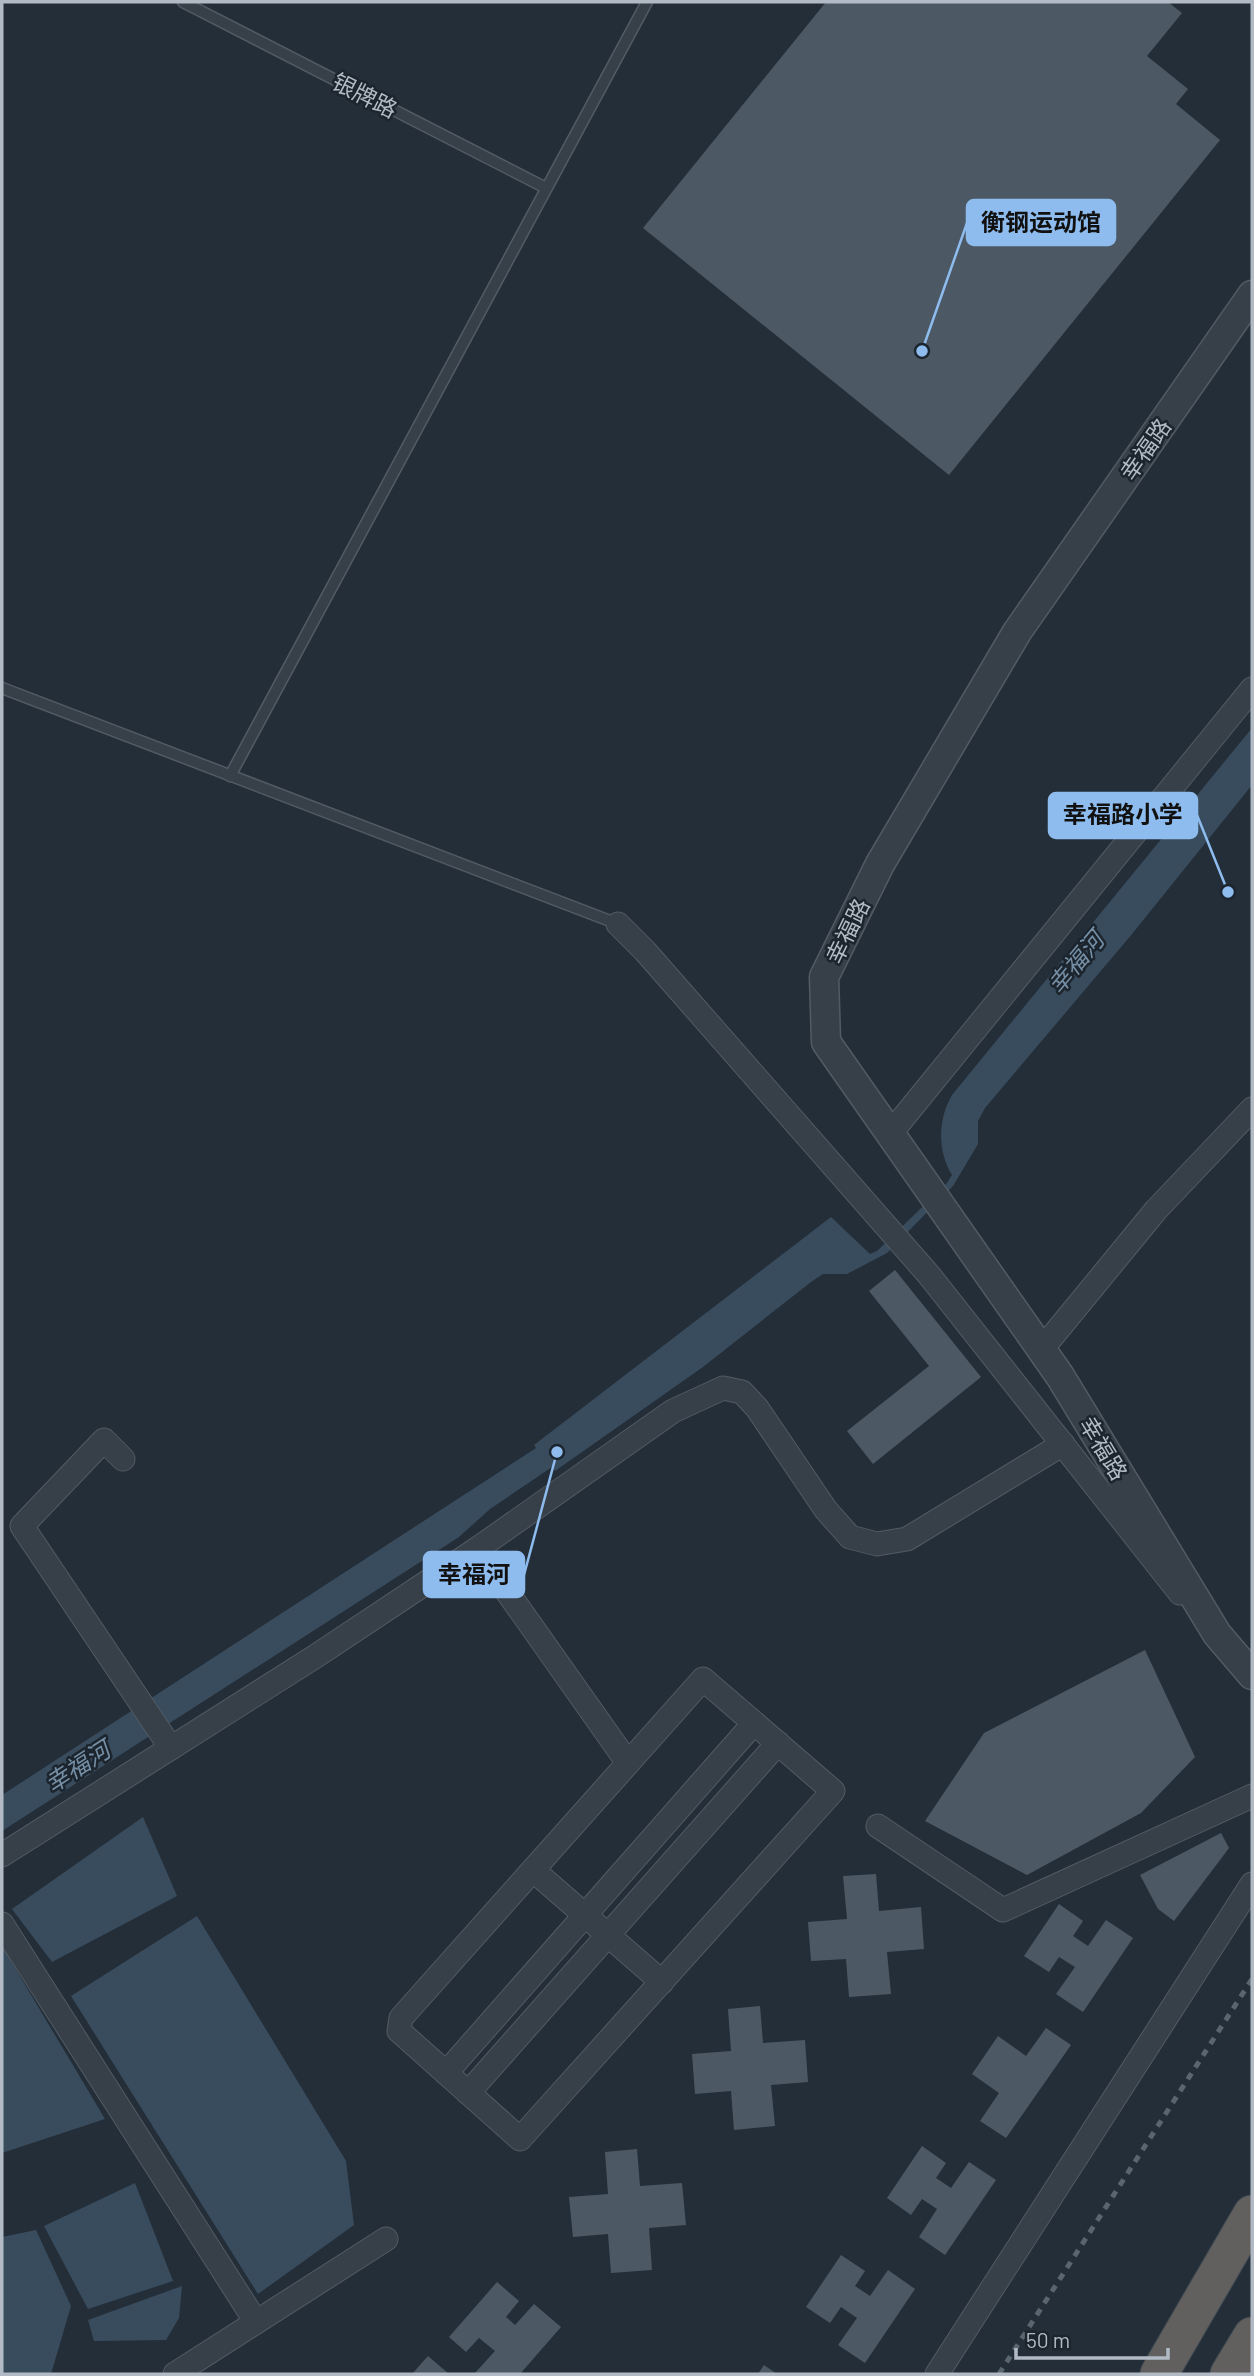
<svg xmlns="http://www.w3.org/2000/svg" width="1254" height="2376" font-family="Barlow,'Noto Sans SC',sans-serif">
  <rect width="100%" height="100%" fill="#242e38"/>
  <g fill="#394c5e">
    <path d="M 1252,728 L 1252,785 L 1132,934 L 985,1108 L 978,1121 L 978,1144 L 953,1186 L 887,1253 L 847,1274 L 823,1274 L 811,1282 L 703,1367 L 555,1471 L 552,1467 L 490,1509 L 459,1537 L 2,1831 L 2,1795 L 536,1448 L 534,1445 L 831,1217 L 870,1254 L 877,1251 L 947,1183 L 952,1175 C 937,1151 938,1119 952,1095 Z"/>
    <polygon points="143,1817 177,1896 52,1962 12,1909"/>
    <polygon points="197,1916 346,2161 354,2225 258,2294 71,1996"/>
    <polygon points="2,1946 105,2119 2,2153"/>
    <polygon points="135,2183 173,2281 88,2309 44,2226"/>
    <polygon points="36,2230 71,2306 51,2374 2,2374 2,2237"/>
    <polygon points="182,2286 179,2318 166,2340 94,2341 88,2320"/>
  </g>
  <g fill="#4c5964">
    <polygon points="826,2 1168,2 1182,13 1147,56 1188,89 1176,104 1220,140 949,475 643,228"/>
    <polygon points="895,1270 981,1377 873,1464 847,1431 929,1366 869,1291"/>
    <polygon points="1145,1650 1195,1757 1141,1813 1027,1875 925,1821 984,1733"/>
    <polygon points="1221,1833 1229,1848 1174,1921 1158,1909 1140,1875"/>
    <polygon points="876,1874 879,1911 921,1907 924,1949 887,1952 891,1994 849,1997 846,1959 811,1961 808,1922 847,1919 843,1876"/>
    <polygon points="1059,1904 1083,1921 1073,1936 1088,1946 1106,1920 1133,1938 1083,2012 1056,1994 1075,1967 1059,1957 1049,1972 1024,1956"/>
    <polygon points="760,2006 763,2043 805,2040 808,2082 771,2085 775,2126 734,2130 731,2091 695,2094 692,2054 731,2051 728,2009"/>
    <polygon points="1046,2028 1071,2045 1006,2138 980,2121 999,2093 972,2074 998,2036 1026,2056"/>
    <polygon points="922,2146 946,2163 936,2178 951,2188 969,2162 996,2180 945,2255 919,2237 937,2209 922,2199 911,2215 887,2198"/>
    <polygon points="637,2149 640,2186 682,2183 686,2225 649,2228 652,2270 611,2273 608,2234 573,2237 569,2197 608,2194 605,2152"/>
    <polygon points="841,2255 865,2271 855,2286 870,2296 888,2270 915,2289 865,2363 838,2345 857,2318 841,2307 830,2323 806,2307"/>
    <polygon points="497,2282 519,2301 506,2317 515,2325 534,2304 561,2327 520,2374 474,2374 495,2351 479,2338 466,2352 449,2337"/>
    <polygon points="428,2356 449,2374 412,2374"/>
    <polygon points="764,2365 777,2374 758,2374"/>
  </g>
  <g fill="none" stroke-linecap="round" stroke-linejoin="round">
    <defs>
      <g id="service">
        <polyline points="183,2 546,188"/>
        <polyline points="2,688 618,924"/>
        <polyline points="230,776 647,2"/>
      </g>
      <g id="minor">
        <polyline points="618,924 645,951 929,1275 1180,1593"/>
        <polyline points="890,1134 1252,689"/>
        <polyline points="1042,1349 1156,1210 1252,1109"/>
        <polyline points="123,1459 104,1440 22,1526 171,1748"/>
        <polyline points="477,1549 628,1763"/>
        <polygon points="703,1679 833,1791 520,2139 399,2031 401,2018"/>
        <polyline points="878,1826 1003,1910 1252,1796"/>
        <polyline points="2,1855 316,1656 477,1549 673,1411 723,1388 742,1392 757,1408 826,1510 850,1537 877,1544 907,1539 1063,1444"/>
        <polyline points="533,1870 662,1982"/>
        <polyline points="2,1924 256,2322"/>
        <polyline points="446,2073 754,1723"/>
        <polyline points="468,2093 778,1743"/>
        <polyline points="175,2374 386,2239"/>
        <polyline points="937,2374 1252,1884"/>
      </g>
      <polyline id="tertiary" points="1252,295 1017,632 880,864 824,977 826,1042 1060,1376 1217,1634 1252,1675"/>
      <g id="trunk">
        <polyline points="1159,2374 1252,2214"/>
        <polyline points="1229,2374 1252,2336"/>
      </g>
    </defs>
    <use href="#service" stroke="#525b64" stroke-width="13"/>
    <use href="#minor" stroke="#525b64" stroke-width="25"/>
    <use href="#tertiary" stroke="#525b64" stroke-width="31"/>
    <use href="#trunk" stroke="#424b53" stroke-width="39"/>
    <use href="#service" stroke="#374049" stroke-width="10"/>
    <use href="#minor" stroke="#374049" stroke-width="23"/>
    <use href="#tertiary" stroke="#374049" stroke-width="28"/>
    <use href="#trunk" stroke="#62605f" stroke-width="37"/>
    <polyline stroke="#59656f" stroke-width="5" stroke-dasharray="7 7" stroke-linecap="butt" points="999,2374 1252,1979"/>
  </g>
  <g text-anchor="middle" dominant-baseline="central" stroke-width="5" stroke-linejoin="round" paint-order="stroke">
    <g font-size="23" fill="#b2bbc5" stroke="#1c252d">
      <text transform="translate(365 95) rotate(27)">银牌路</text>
      <text transform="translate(1145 449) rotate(-55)">幸福路</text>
      <text transform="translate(847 931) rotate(-64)">幸福路</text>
      <text transform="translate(1104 1448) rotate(59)">幸福路</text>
    </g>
    <g font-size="24" font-style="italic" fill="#758fa6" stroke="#1c252d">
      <text transform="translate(1075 962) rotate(-50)">幸福河</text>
      <text transform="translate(77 1766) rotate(-33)">幸福河</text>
    </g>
  </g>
  <path fill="none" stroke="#8ebcee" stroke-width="2.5" d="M922 351L967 223M1228 892L1197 815M557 1452L524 1575"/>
  <g fill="#8ebcee" stroke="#1c252d" stroke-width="2.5">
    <circle cx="922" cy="351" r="7"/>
    <circle cx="1228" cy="892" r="7"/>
    <circle cx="557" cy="1452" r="7"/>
  </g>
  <g fill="#8ebcee" stroke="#8ebcee" stroke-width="2.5">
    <rect x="967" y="200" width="148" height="45" rx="7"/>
    <rect x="1049" y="793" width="148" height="45" rx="7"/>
    <rect x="424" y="1552" width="100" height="45" rx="7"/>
  </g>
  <g font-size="24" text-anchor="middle" font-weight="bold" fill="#111">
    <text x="1041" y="231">衡钢运动馆</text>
    <text x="1123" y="823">幸福路小学</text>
    <text x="474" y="1583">幸福河</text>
  </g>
  <rect width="1254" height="2376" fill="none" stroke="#b2bbc5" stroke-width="7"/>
  <path d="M1016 2348v10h152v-10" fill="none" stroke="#b2bbc5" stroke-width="3.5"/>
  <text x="1026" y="2348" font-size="21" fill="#b2bbc5" stroke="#1c252d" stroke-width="5" paint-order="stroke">50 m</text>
</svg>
